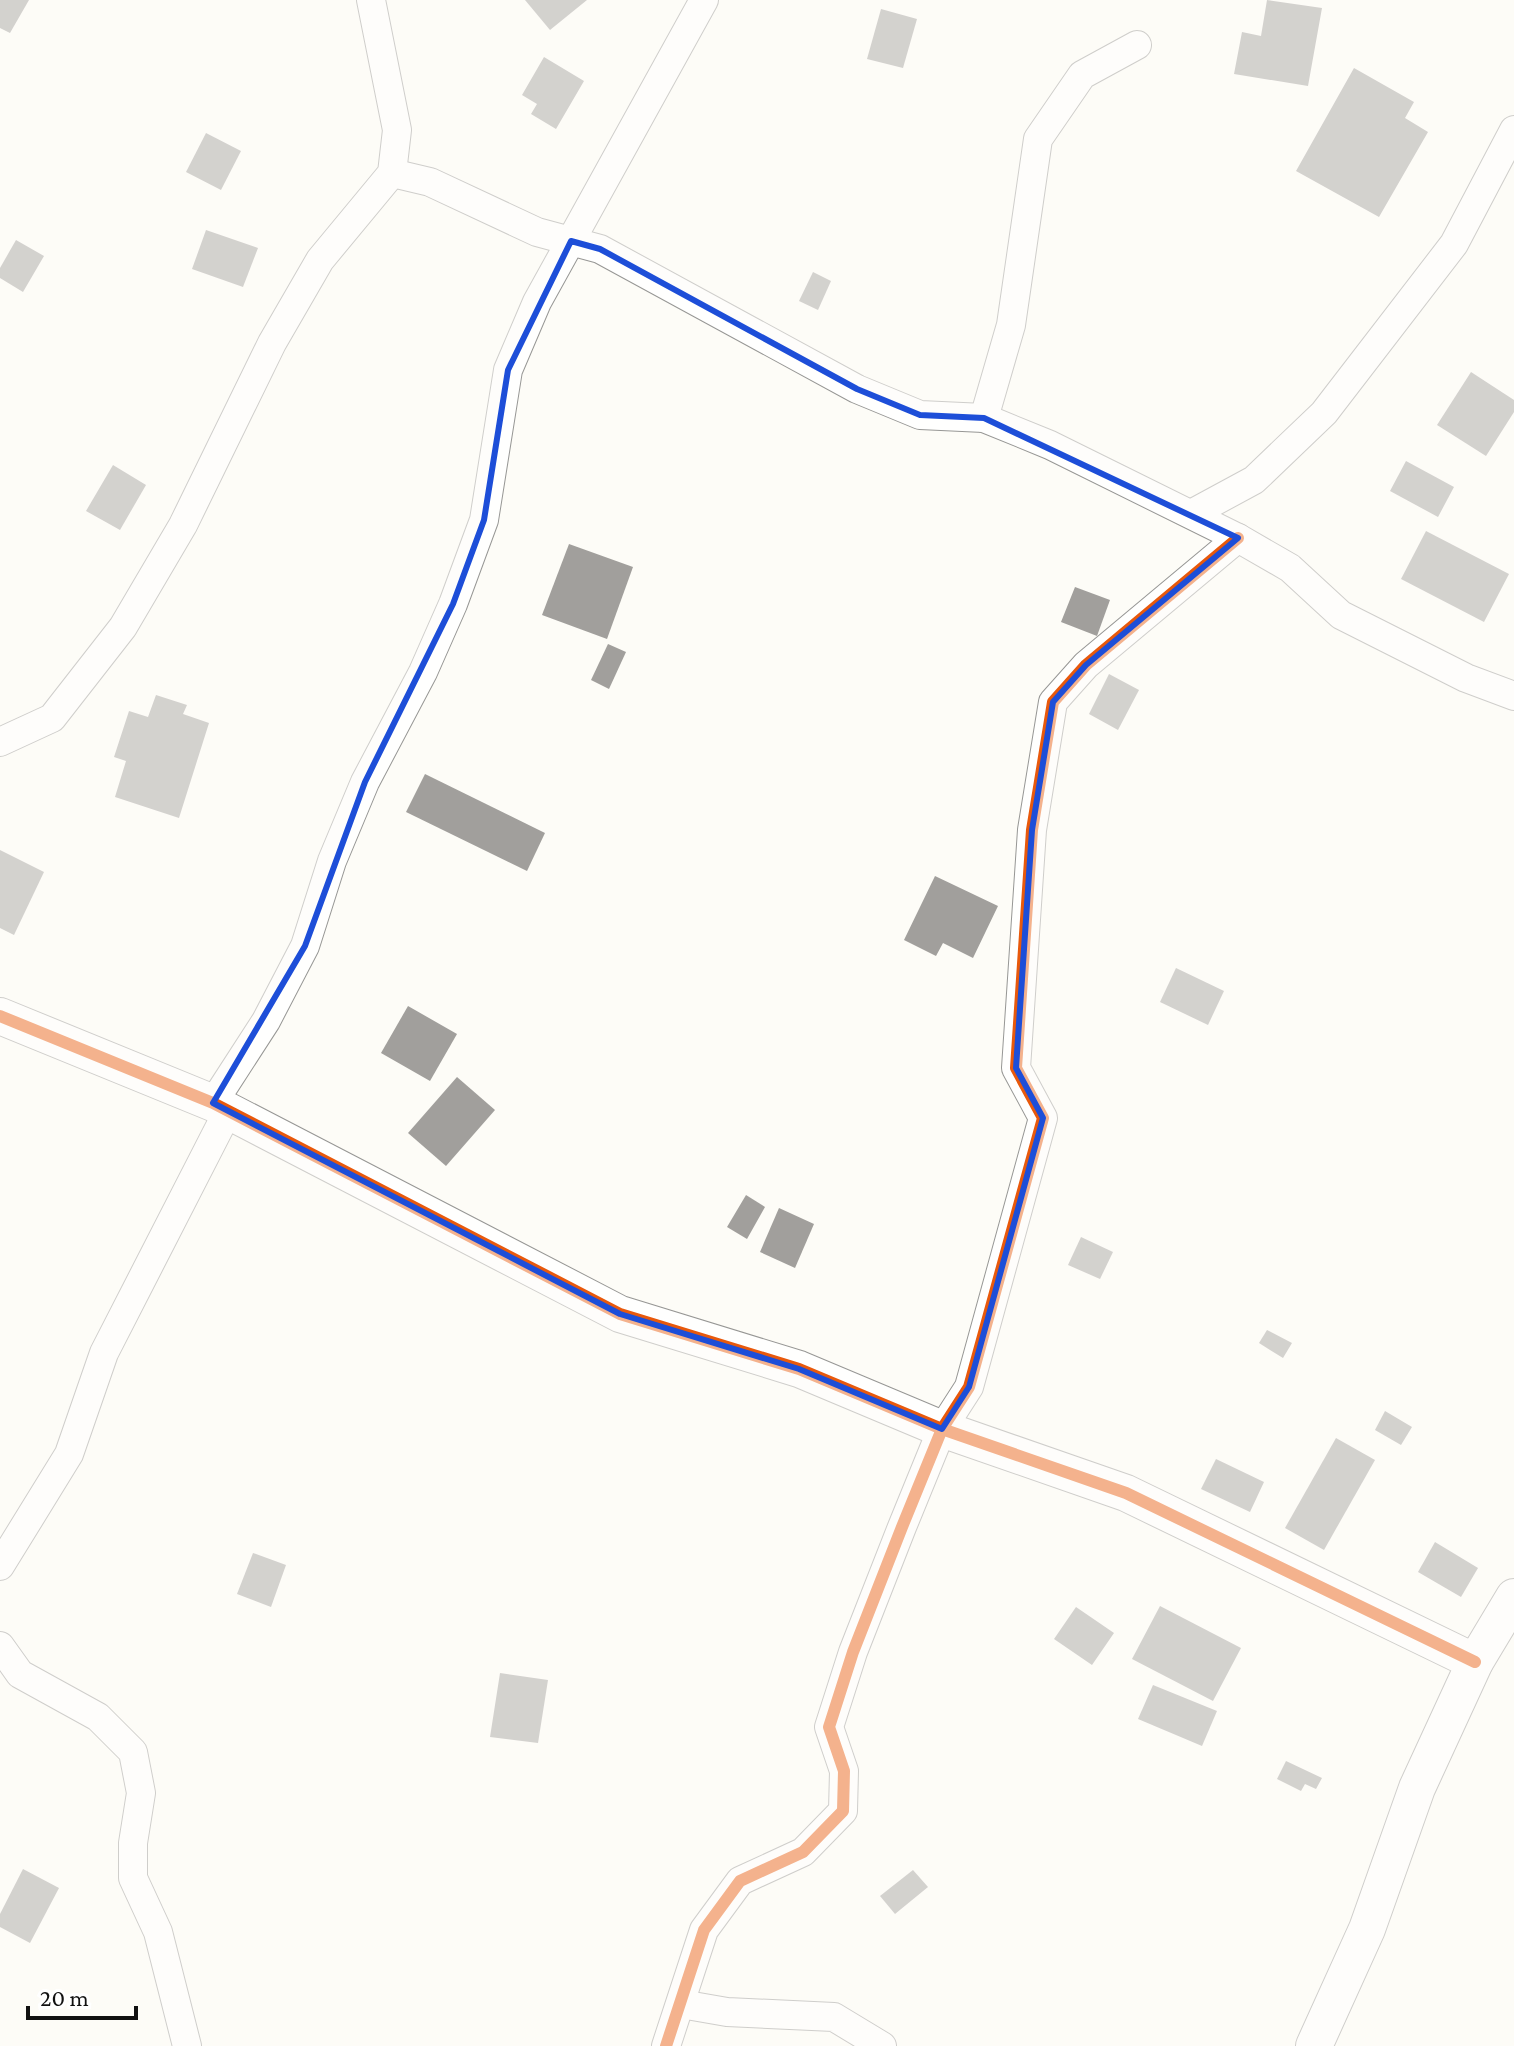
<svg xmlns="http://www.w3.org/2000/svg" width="1514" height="2046" font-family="'Crimson Pro',serif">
  <rect width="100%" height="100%" fill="#fdfcf7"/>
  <g fill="#a19f9c">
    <polygon points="0,0 29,0 10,33 0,28"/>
    <polygon points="525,0 587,0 550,30"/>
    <polygon points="1267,0 1322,8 1308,86 1234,74 1242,32 1261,36"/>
    <polygon points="881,9 917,19 903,68 867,59"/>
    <polygon points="544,57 584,81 556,129 531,114 537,104 522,95"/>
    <polygon points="1354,68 1414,102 1405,118 1428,132 1379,217 1296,171"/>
    <polygon points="206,133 241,151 221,190 186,172"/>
    <polygon points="206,230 258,248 243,287 192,269"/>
    <polygon points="16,240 44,256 23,292 0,278 0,268"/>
    <polygon points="813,272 831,281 818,310 799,301"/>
    <polygon points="1471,372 1514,400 1514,412 1486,456 1437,425"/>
    <polygon points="1406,461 1454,487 1438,517 1390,491"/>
    <polygon points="113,465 146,485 120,530 86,511"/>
    <polygon points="1426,531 1509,574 1484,622 1401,579"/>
    <polygon points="569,544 633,567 607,639 542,615"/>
    <polygon points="1075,587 1110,600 1097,636 1061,622"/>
    <polygon points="608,644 626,652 609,689 591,680"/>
    <polygon points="1109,674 1139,690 1118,730 1089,714"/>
    <polygon points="156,695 187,705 183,714 209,723 179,818 115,797 126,761 114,757 129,711 148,717"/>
    <polygon points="425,774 545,833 527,871 406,812"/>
    <polygon points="0,850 44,872 14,935 0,928"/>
    <polygon points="935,876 998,906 973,958 943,943 936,956 904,940"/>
    <polygon points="1176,968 1224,991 1208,1025 1160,1002"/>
    <polygon points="408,1006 457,1034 430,1081 381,1053"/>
    <polygon points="457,1077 495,1110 446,1166 408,1133"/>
    <polygon points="746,1195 765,1207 747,1239 727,1227"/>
    <polygon points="779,1208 814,1224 795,1268 760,1252"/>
    <polygon points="1081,1237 1113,1252 1100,1279 1068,1265"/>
    <polygon points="1267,1330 1292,1343 1283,1358 1259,1343"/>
    <polygon points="1385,1411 1412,1427 1401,1445 1375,1430"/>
    <polygon points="1336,1438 1375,1460 1324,1550 1285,1528"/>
    <polygon points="1216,1459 1264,1482 1250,1512 1201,1489"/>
    <polygon points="1435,1542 1478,1568 1461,1597 1418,1572"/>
    <polygon points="253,1553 286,1565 271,1607 237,1594"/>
    <polygon points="1160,1606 1241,1648 1213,1701 1132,1659"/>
    <polygon points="1076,1607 1114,1633 1092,1665 1054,1639"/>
    <polygon points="500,1673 548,1680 538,1743 490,1737"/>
    <polygon points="1153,1685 1217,1711 1202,1746 1138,1719"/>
    <polygon points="1286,1761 1322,1778 1316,1789 1305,1784 1301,1791 1277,1779"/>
    <polygon points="23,1869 59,1888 30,1943 0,1927 0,1914"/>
    <polygon points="913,1870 928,1887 895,1914 880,1896"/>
  </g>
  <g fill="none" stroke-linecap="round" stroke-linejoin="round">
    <defs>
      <g id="minor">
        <polyline points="392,173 430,182 537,232 600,249 857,389 920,415 984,418 1050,445 1238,538 1290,568 1341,615 1466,678 1514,696"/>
        <polyline points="984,418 1011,325 1038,139 1082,75 1137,45"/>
        <polyline points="1193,513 1254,480 1324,413 1454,244 1514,130"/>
        <polyline points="0,742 52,718 123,627 183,525 272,343 320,260 392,173 397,130 371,0"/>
        <polyline points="213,1103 266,1021 305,946 332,861 365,782 423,672 453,604 484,520 508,370 537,302 704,0"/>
        <polyline points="0,1566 69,1454 104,1353 228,1111"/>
        <polyline points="0,1646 20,1674 98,1717 133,1752 141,1793 133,1843 133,1878 158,1932 187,2046"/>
        <polyline points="681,2004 727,2012 834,2017 882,2046"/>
        <polyline points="666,2046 704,1930 740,1881 803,1852 843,1811 844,1771 829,1727 853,1652 902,1527 942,1429 969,1387 1043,1118 1016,1068 1032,830 1053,702 1086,665 1238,538"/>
      </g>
      <g id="tertiary">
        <polyline points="0,1016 213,1103 620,1314 799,1369 942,1429 1126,1493 1475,1662"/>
        <polyline points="1314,2046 1367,1929 1417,1788 1475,1662 1514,1597"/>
      </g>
    </defs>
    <use href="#minor" stroke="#979795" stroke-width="30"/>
    <use href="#tertiary" stroke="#979795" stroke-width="38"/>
    <use href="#minor" stroke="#fffffe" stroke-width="28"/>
    <use href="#tertiary" stroke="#fffffe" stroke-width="36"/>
    <defs>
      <g id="cycleway">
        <polyline points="0,1016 213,1103 620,1314 799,1369 942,1429 1126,1493 1475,1662"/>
        <polyline points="666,2046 704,1930 740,1881 803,1852 843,1811 844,1771 829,1727 853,1652 902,1527 942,1429 969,1387 1043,1118 1016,1068 1032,830 1053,702 1086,665 1238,538"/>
      </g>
    </defs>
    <use href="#cycleway" stroke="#fff" stroke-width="17"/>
    <use href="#cycleway" stroke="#e8590c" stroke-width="12"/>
  </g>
  <path d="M0 0H1514V2046H0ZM 571,241 L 600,249 L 857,389 L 920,415 L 984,418 L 1238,538 L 1086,665 L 1053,702 L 1032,830 L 1016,1068 L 1043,1118 L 969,1387 L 942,1429 L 799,1369 L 620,1314 L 213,1103 L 305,946 L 365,782 L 453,604 L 484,520 L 508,370 Z" fill="#fdfcf7" fill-opacity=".55" fill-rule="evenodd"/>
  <path fill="none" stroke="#1d4ed8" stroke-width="6" stroke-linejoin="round" d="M 571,241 L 600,249 L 857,389 L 920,415 L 984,418 L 1238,538 L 1086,665 L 1053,702 L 1032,830 L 1016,1068 L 1043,1118 L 969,1387 L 942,1429 L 799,1369 L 620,1314 L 213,1103 L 305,946 L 365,782 L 453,604 L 484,520 L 508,370 Z"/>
  <path d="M28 2006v12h108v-12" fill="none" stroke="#111111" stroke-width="4"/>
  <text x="40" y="2006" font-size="24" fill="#111111" stroke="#ffffff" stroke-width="6" paint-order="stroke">20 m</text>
</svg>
